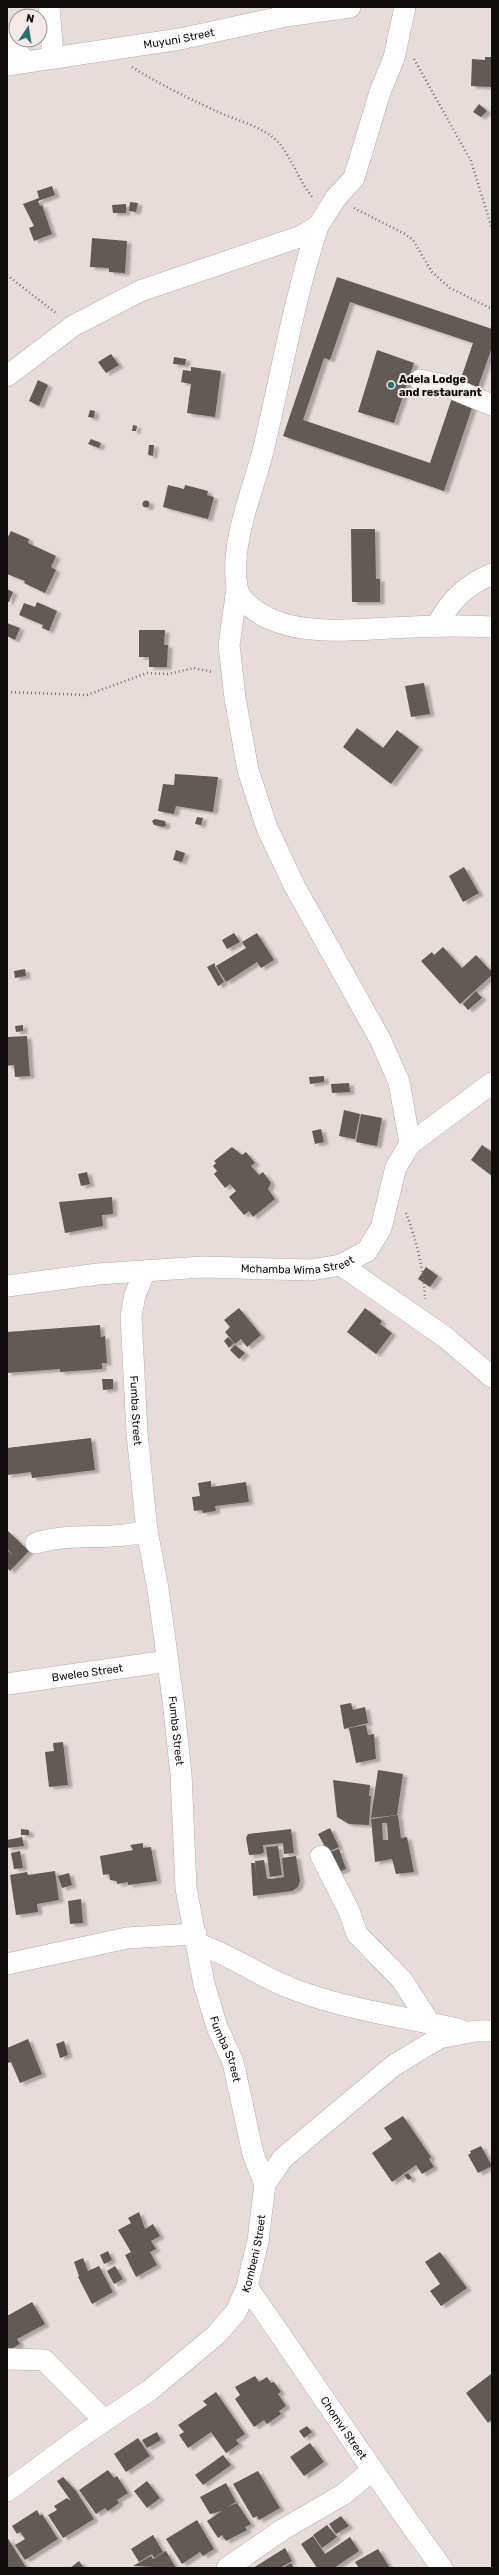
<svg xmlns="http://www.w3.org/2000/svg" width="499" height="2575" font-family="Rubik,sans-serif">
  <defs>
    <filter id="shadow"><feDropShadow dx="4.5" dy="2.5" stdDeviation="1" flood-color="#0004"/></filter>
  </defs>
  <rect width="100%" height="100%" fill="#e8dcda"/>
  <g fill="#625a54" fill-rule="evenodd" filter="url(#shadow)">
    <polygon points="485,57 492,57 492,87 471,86 472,59 485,60"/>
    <polygon points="479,104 487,111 481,117 473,112"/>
    <polygon points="52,186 55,195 38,201 40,206 42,205 52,234 34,241 29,228 34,226 23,204 39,198 37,191"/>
    <polygon points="130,202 138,203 136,212 129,211"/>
    <polygon points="126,204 126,213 113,213 112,205"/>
    <polygon points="92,238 127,241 125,273 109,272 109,268 90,267"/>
    <polygon points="337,277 492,329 492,347 476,393 458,387 473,343 350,302 330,360 324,358 303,420 430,463 452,398 473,405 444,491 283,436"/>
    <polygon points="377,350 414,363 394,423 358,412"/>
    <polygon points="111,354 119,365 106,373 98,362"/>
    <polygon points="174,357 186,359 185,365 173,364"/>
    <polygon points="191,367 221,371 215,417 187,413 191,384 181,382 183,370 191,371"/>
    <polygon points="38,380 48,385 39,406 29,401"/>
    <polygon points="90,410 95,411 94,418 88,417"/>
    <polygon points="133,425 137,426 136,431 132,431"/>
    <polygon points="91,439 101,443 99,448 88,444"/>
    <polygon points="149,445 154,445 153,456 148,455"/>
    <polygon points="168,485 184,489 185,485 208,491 207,495 214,497 208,519 163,507"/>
    <circle cx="146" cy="504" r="3.5"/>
    <polygon points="351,529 375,529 376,579 380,579 380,602 352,602"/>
    <polygon points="11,531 29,539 28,543 56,556 51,567 56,570 45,593 24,583 25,581 7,574 7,539"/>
    <polygon points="7,589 13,592 9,602 7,602"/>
    <polygon points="37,602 57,611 49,631 42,628 43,625 19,615 24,603 35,607"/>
    <polygon points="7,623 20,628 15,640 7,636"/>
    <polygon points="139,630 165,630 164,645 168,645 167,667 149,667 149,657 139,657"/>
    <polygon points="424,683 430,714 411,717 405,686"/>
    <polygon points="357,728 383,748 397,730 419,747 391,784 343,747"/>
    <polygon points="175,774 218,777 213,812 176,806 174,814 158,811 163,784 174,785"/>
    <polygon points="197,817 203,818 201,825 195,824"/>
    <polygon points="155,819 165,821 166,825 164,827 154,825 152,821"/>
    <polygon points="176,850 185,853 182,862 173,860"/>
    <polygon points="464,867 479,893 463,902 449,876"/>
    <polygon points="234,933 240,942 227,949 222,940"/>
    <polygon points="257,933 274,960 261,968 257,962 226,982 216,966 246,948 242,942"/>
    <polygon points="443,947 462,968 476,955 492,972 492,975 460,1004 421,961 432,952 434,955"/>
    <polygon points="215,963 215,966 224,982 218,986 207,967"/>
    <polygon points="25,969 26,976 15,978 14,971"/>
    <polygon points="476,991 482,998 468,1010 463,1004"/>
    <polygon points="23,1025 23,1031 16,1032 15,1026"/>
    <polygon points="27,1036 30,1076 15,1077 14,1065 7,1066 7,1037"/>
    <polygon points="324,1076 324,1082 310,1084 309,1077"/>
    <polygon points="349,1083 350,1092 332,1093 331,1084"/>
    <polygon points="344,1110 360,1114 355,1139 339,1136"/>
    <polygon points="361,1114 382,1118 377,1146 356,1142"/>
    <polygon points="321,1129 324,1142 315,1144 312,1131"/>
    <polygon points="482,1145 492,1152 492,1176 471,1160"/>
    <polygon points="232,1147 242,1155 246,1152 255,1163 251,1166 259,1175 263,1172 271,1183 268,1189 275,1199 253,1217 249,1211 244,1215 229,1197 236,1191 230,1184 225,1188 214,1174 217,1171 213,1166 216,1163 214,1161"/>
    <polygon points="87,1172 90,1184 81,1186 78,1174"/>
    <polygon points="112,1197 113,1214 102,1215 103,1226 65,1233 59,1202"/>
    <polygon points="426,1267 438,1276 430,1287 418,1279"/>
    <polygon points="239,1308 261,1335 247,1347 241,1339 235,1344 225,1332 230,1327 224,1320"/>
    <polygon points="365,1308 382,1321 380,1324 392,1333 376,1354 347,1332"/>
    <polygon points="100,1325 101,1337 105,1336 107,1363 102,1363 102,1369 60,1372 60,1369 7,1373 7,1332"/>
    <polygon points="228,1337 234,1343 229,1348 224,1341"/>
    <polygon points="235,1345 245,1353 239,1359 230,1350"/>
    <polygon points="102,1379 113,1379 113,1389 103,1390"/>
    <polygon points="91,1438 95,1470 32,1478 31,1472 7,1475 7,1448"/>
    <polygon points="211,1481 211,1487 246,1482 249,1502 215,1506 216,1511 203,1513 202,1510 194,1511 192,1497 200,1496 198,1483"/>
    <polygon points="8,1531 29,1551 10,1571 7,1568 7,1550 14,1556 7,1549"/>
    <polygon points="351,1703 353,1710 365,1707 368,1723 344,1729 340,1705"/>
    <polygon points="366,1725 368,1735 374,1734 376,1759 356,1763 349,1728"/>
    <polygon points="63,1742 68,1785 49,1787 45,1752 54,1751 53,1743"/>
    <polygon points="378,1770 403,1774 397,1815 371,1818"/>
    <polygon points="333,1780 370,1785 369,1796 371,1796 369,1825 349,1824 337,1817"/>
    <path d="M 398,1815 L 401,1838 L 407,1837 L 414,1872 L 396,1874 L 392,1859 L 375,1862 L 371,1819 ZM 382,1823 L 387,1823 L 388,1840 L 383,1840 Z"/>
    <polygon points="330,1828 339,1847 323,1854 320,1847 324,1845 318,1834"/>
    <polygon points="21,1829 29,1830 29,1835 21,1835"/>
    <polygon points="291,1829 294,1853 284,1854 283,1843 263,1845 264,1852 261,1854 249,1855 246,1838 248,1834"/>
    <polygon points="22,1837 24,1846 7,1848 7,1840"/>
    <polygon points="143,1843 143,1848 151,1847 157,1881 128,1885 128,1882 117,1884 117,1881 110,1880 109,1874 103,1875 100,1856 133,1850 130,1845"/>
    <polygon points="278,1846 282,1875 270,1877 266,1847"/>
    <polygon points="339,1849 346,1869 332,1874 324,1854"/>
    <polygon points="20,1851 23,1868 14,1869 11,1853"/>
    <polygon points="296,1856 300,1881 298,1887 292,1891 253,1896 251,1863 255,1863 257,1880 255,1861 264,1860 267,1879 279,1878 284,1877 282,1858"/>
    <polygon points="55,1871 59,1900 37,1904 38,1912 16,1915 10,1875 27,1872 28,1875"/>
    <polygon points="69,1873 72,1885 62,1888 58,1876"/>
    <polygon points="81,1899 83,1923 70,1924 68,1901"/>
    <polygon points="28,2039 42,2074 20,2083 11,2062 8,2063 7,2061 7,2048"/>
    <polygon points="64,2041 68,2055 60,2058 56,2044"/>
    <polygon points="403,2116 431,2157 429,2159 434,2167 422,2174 416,2165 392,2182 372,2153 392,2139 384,2128"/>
    <polygon points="481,2146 492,2166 478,2173 468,2155 471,2153 470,2151"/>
    <polygon points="408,2173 412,2178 408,2180 404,2175"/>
    <polygon points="139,2212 145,2229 153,2224 160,2236 151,2241 156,2249 150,2252 157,2265 136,2277 125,2255 131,2252 118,2230 131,2223 128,2218"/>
    <polygon points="108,2251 112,2260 104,2264 100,2255"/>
    <polygon points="440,2252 467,2288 441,2306 430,2291 440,2284 425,2262"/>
    <polygon points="83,2258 88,2271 99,2266 113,2292 92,2304 78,2277 79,2276 74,2262"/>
    <polygon points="115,2266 123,2279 114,2284 107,2271"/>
    <polygon points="32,2302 45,2324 17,2339 20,2344 8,2351 7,2316"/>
    <polygon points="491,2374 492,2419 488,2423 466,2393"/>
    <polygon points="255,2376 259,2382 267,2377 271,2383 274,2382 281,2392 278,2394 286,2406 279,2411 281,2414 267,2424 264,2420 254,2427 235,2399 240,2395 235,2387"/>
    <polygon points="216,2392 245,2434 236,2440 239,2444 226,2453 211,2432 188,2448 179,2435 184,2432 178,2425 207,2405 203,2401"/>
    <polygon points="307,2426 312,2432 304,2438 299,2431"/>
    <polygon points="157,2432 161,2440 147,2448 142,2440"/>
    <polygon points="138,2438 150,2456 126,2472 114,2454"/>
    <polygon points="310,2443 324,2462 304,2476 290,2457"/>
    <polygon points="223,2455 231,2465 203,2485 195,2475"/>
    <polygon points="108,2470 114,2478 117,2476 128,2493 117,2500 119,2503 108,2511 105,2508 96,2514 79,2490"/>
    <polygon points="258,2471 280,2508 259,2520 257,2516 253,2518 233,2484"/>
    <polygon points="63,2477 76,2491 94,2519 63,2538 48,2515 57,2510 54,2506 67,2498 71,2501 57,2481"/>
    <polygon points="147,2481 160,2498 147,2508 134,2491"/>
    <polygon points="226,2483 236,2502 227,2507 237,2503 251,2524 245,2527 247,2530 226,2541 222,2535 218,2538 207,2521 222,2511 210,2514 200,2497"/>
    <polygon points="37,2510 40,2516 42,2514 58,2539 25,2560 15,2545 25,2539 20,2532 17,2534 12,2526"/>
    <polygon points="341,2516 349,2526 336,2534 329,2524"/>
    <polygon points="197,2520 214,2549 203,2556 200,2552 182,2564 166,2539"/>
    <polygon points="327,2525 337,2537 322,2548 313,2535"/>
    <polygon points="153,2535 163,2552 154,2558 152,2554 139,2562 131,2549"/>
    <polygon points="313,2536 325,2554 350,2537 359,2551 334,2568 317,2568 301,2544"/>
    <polygon points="7,2537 25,2566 28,2568 7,2568"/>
    <polygon points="285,2548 292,2561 280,2568 253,2568"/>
    <polygon points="378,2549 390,2568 359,2568 355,2562"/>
    <polygon points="166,2551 176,2568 133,2566 151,2556 153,2559"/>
    <polygon points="79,2561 84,2568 70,2568"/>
    <polygon points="291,2563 294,2568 283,2568"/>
  </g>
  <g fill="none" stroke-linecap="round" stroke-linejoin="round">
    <defs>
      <g id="minor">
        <polyline points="49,7 53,57"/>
        <polyline points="7,37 25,62"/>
        <path id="s1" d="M 7,65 L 180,39 L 286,16 L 350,7"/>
        <path d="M 318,226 C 294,299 281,376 263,451 C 252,494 230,542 237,587 C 239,601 256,612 268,618 C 304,635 350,630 389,628 C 423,626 458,625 492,627"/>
        <polyline points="7,376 73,326 140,291 302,236 318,226 335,199 354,178 380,92 394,58 405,7"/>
        <polyline points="420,380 444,385 492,405"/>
        <polyline points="237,589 229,645 235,698 248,770 267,828 295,887 380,1039 399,1082 410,1144"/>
        <path d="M 437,626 C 450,600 466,585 492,574"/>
        <polyline points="341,1265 445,1337 492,1377"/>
        <path id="s2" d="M 145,1271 L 135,1295 L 131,1316 L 137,1433 L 147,1531 L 158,1589 L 173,1700 L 181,1774 L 186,1888 L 204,1984 L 217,2027 L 233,2062 L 253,2154 L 265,2184"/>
        <path id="s3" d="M 7,1286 L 98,1274 L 203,1267 L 311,1270 L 341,1265 L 367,1251 L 381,1228 L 396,1167 L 410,1144 L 492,1083"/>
        <path d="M 36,1543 C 73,1532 110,1541 147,1531"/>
        <path id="s4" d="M 7,1684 L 168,1661"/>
        <polyline points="321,1856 349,1911 357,1934 402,1980 429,2022"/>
        <path d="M 198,1944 C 232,1955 260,1977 293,1989 C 347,2010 406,2017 461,2030"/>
        <polyline points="7,1964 127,1938 196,1934"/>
        <path id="s5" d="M 247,2287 C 313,2380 374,2476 442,2568"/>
        <polyline points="7,2359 44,2360 104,2420"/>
        <path id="s6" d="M 7,2491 L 76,2440 L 150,2390 L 216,2335 L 236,2312 L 247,2287 L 258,2241 L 265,2184 L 283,2158 L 393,2066 L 439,2038 L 475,2031 L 492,2031"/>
        <polyline points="227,2568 282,2530 344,2494 371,2471"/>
      </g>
    </defs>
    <use href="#minor" stroke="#b7aba9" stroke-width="22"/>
    <g stroke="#7a7271" stroke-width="2.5" stroke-dasharray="1 3" stroke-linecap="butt">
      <polyline points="414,59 471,161 492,229"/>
      <path d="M 132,67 C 159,84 188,98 216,111 C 235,120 262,126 277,141 C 292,157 298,180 313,198"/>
      <polyline points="354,208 405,234 413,240 432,272 450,288 492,309"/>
      <polyline points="7,275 57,314"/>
      <polyline points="7,692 87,695 147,673 168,674 194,668 212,672"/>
      <path d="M 406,1213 C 416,1239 424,1270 425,1299"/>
    </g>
    <use href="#minor" stroke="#fff" stroke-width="21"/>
  </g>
  <circle fill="#257073" stroke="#f5e9e7" stroke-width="1.5" cx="391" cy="385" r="4"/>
  <g text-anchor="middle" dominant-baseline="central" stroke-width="4" stroke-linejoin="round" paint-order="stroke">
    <g font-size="11" fill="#100c0c" stroke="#f5e9e7">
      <text stroke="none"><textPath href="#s1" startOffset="174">Muyuni Street</textPath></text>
      <text stroke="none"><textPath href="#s3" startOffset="292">Mchamba Wima Street</textPath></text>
      <text stroke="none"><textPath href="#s2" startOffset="142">Fumba Street</textPath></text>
      <text stroke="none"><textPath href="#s4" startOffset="81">Bweleo Street</textPath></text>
      <text stroke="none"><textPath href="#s2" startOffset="465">Fumba Street</textPath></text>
      <text stroke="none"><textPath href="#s2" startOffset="789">Fumba Street</textPath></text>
      <text stroke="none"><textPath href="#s6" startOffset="353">Kombeni Street</textPath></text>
      <text stroke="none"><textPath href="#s5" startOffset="171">Chomvi Street</textPath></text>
    </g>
    <g font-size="11" font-weight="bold" fill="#100c0c" stroke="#f5e9e7" text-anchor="start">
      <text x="399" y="379">Adela Lodge<tspan x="399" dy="13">and restaurant</tspan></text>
    </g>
  </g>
  <rect width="499" height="2575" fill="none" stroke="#100c0c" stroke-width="16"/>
  <g transform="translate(28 28) rotate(12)"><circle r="19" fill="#f5e9e7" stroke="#99918f"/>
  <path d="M0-3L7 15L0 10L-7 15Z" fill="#257073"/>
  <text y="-6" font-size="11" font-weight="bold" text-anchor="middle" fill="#100c0c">N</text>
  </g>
</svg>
